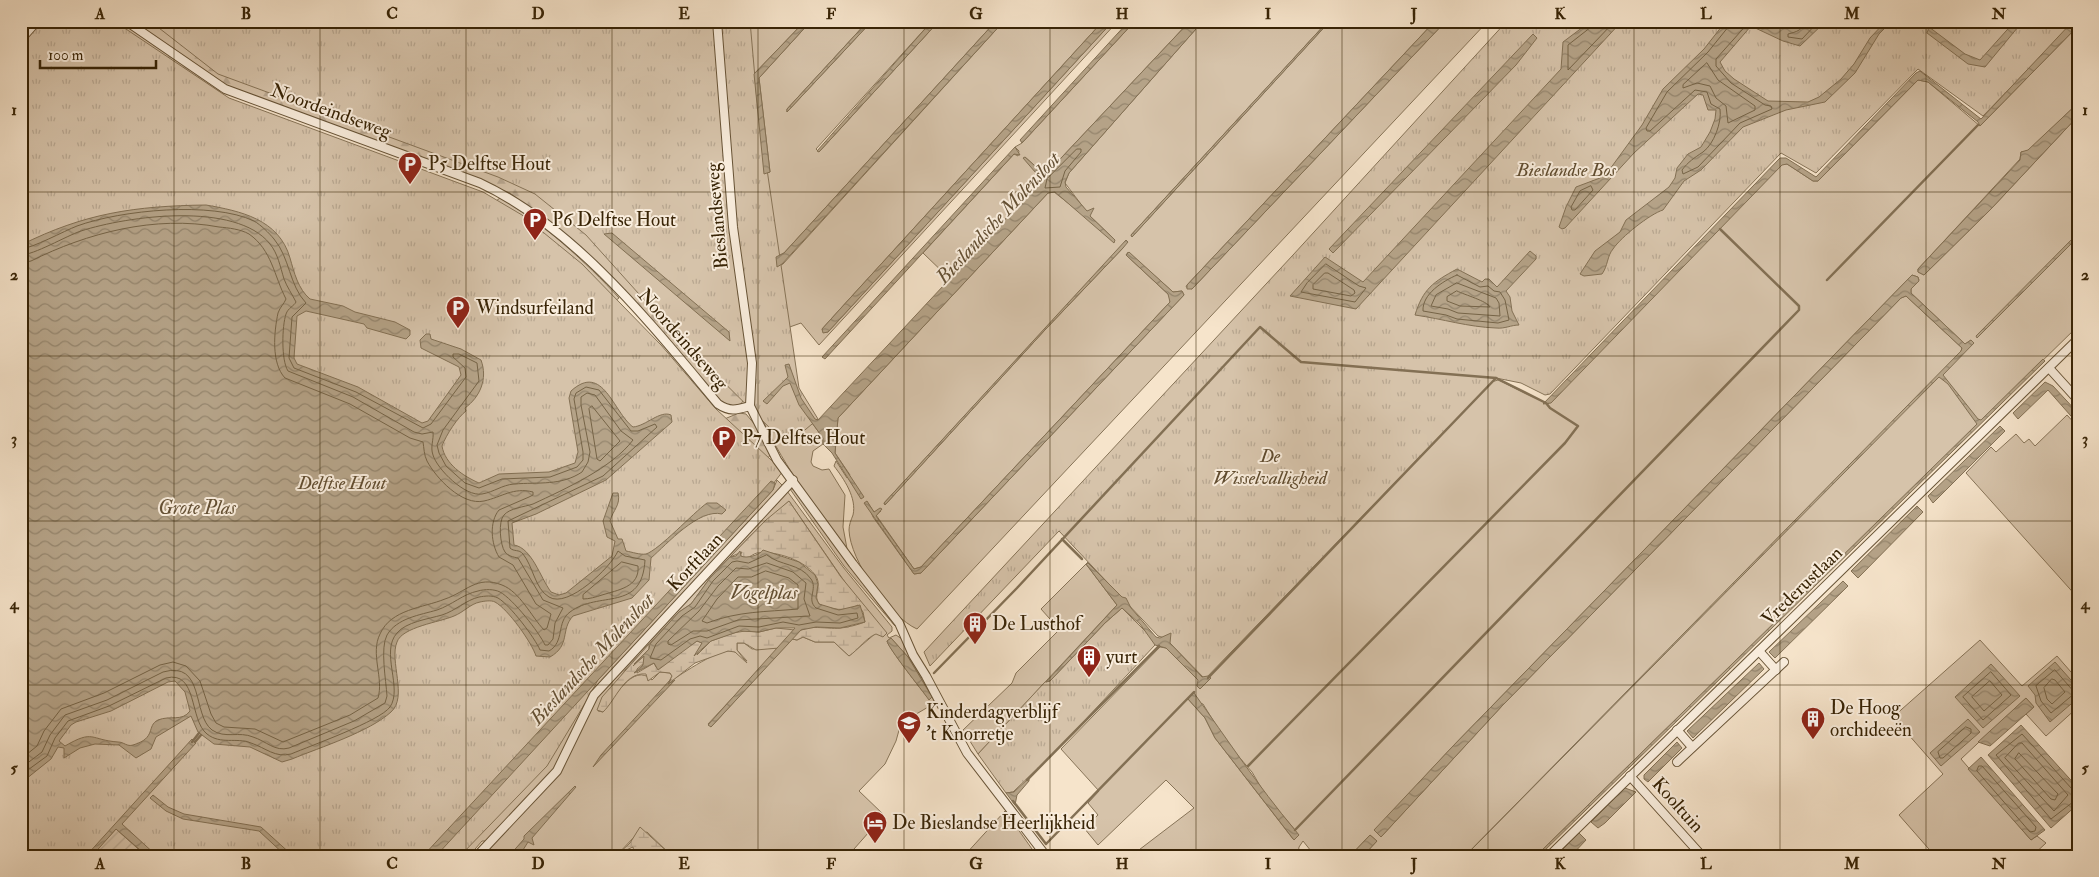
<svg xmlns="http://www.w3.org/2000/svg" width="2099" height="877" font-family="'IM FELL Double Pica',serif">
  <defs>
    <pattern id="forest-firs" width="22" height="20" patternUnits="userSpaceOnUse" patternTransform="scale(1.25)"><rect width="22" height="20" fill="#d6c3aa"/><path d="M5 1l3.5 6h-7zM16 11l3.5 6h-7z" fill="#b8a791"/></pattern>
    <pattern id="wetland-marsh" width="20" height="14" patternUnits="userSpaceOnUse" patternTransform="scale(1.25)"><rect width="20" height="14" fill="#d6c3aa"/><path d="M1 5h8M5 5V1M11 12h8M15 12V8" fill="none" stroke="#b8a791"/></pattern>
    <pattern id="park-tufts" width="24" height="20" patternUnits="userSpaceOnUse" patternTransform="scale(1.25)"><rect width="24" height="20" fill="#d6c3aa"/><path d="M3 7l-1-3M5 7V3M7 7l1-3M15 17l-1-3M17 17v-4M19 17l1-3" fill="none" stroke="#b8a791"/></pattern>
    <pattern id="garden-furrows" width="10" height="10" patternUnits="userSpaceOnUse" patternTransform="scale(1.25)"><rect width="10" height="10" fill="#d6c3aa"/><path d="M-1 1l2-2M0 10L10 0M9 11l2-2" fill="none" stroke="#b8a791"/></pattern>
    <pattern id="water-waves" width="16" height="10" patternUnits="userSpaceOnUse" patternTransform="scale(1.25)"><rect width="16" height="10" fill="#b5a388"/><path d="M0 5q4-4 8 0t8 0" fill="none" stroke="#94856d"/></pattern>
  </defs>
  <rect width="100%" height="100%" fill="#f6e4cb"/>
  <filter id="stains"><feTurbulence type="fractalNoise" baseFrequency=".004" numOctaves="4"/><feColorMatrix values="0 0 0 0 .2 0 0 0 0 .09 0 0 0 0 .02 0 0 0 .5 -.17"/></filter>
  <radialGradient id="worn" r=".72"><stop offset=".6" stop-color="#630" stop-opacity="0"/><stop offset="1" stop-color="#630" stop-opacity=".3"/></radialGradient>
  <g fill="#d6c3aa" stroke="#877458" fill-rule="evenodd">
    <path d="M 719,21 L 750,21 L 751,27 L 756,21 L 805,21 L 754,74 L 764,173 L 770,172 L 759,78 L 811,21 L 868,21 L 787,109 L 787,112 L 872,21 L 932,21 L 816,149 L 819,152 L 939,21 L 996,21 L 784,253 L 776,257 L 777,267 L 783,264 L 1004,21 L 1103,21 L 841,308 L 822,329 L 824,332 L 828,332 L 1113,21 L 1118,21 L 819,345 L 801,323 L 784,329 L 788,357 C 769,360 755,356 750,337 L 738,247 Z"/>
    <polygon points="1135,21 1190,21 1047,173 1044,174 1025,157 1042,179 950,279 923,253 1014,154 1018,156 1019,151 1015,147 1022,143"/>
    <path d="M 1203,21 L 1328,21 L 1131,235 L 1132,237 L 1330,21 L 1435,21 L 1187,285 L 1186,287 L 1192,289 L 1446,21 L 1488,21 L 917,629 C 890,617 850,561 849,530 C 849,525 851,520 853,515 C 857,498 844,479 834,466 L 836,461 L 847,478 L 850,475 L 835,453 L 838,418 L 1048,193 L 1054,192 L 1115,240 L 1090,216 L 1065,183 L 1069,173 ZM 1126,241 L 1123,248 L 1044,331 L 885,505 L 884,503 ZM 1128,252 L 1173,292 L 1182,291 L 1184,295 L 921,573 L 914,574 L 873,517 L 867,502 L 874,512 L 881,511 L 876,515 L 914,569 L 921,567 L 1170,302 L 1170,296 L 1126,255 Z"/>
    <path d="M 2078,26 L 2078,103 L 2028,151 L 2021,152 L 2020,159 L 1918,269 L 1918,272 L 1924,275 L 1991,209 L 2078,116 L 2078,326 L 1536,856 L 1363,856 L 1377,841 L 1370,835 L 1350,856 L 1315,856 L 1303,841 L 1299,847 L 1298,855 L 1300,856 L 1131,856 L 1194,808 L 1166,780 L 1098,845 L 1084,828 L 1098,815 L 1088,803 L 1099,791 L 1061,749 L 1160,647 L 1166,648 L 1205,681 L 1209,674 L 1435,442 L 1488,383 L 1498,380 L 1548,404 L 1782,164 L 1787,164 L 1813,181 L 1818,181 L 1918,80 L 1928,82 L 1980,126 ZM 1912,275 L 1918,277 L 1919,280 L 1911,289 L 1911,293 L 1965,344 L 1971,340 L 1974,343 L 1961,351 L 1962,348 L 1906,296 L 1901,298 L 1502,706 L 1381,837 L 1375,830 L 1453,746 ZM 1188,699 L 1203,704 L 1227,743 L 1252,772 L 1266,796 L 1295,830 L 1293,839 L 1215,738 L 1205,718 Z"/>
    <path d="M 500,198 C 541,221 587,263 619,298 L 615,301 L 492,204 Z"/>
    <path d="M 799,405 L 823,438 L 823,444 L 813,451 L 811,462 L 813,466 L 822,470 L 829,469 L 845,495 L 843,527 L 848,554 C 815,506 779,461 757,407 Z"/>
    <polygon points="2067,415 2078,427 2078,598 1966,473 1991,447 1996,452 2016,434 2024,443 2029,439 2035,446"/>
    <polygon points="777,480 783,486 596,688 555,767 487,841 482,841 469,856 436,856 773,490"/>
    <polygon points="790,489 794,489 801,496 848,564 895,626 844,566"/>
    <path d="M 787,491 L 843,567 L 892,627 L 892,631 L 887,635 L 889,638 L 896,635 L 902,639 L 935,703 L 901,723 L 896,741 L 885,764 L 859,791 L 884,815 L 854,849 L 859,856 L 672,856 L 647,832 L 636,835 L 616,856 L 482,856 L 555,778 L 595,697 ZM 789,501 L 849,588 L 876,633 L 849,656 L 834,642 L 815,642 L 803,637 L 797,640 L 792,639 L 711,727 L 708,724 L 779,648 L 752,649 L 744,643 L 737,643 L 737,650 L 747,661 C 742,658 740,654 735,652 C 722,645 681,675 669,682 L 672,676 L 670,673 L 660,672 L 652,680 C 633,661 613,700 603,712 L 598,711 L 625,670 L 679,612 L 691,604 L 710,578 L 751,535 ZM 891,638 L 908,657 L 932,697 L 929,699 C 922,691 888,647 887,641 Z"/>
    <polygon points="1094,556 1101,563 1086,564 1117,605 978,754 963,730 1012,683 1016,673 1058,631 1058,628 1041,609"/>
    <polygon points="1980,640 2022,686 2057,656 2078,680 2078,707 2046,736 2026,714 2034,707 2026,698 1961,759 2031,840 2037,836 2046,843 2032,856 1935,856 1899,815 1943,774 1893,717"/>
    <polygon points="1005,811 1037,856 964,856"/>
  </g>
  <g fill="url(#forest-firs)" stroke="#877458">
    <polygon points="131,21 202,21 541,186 744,399 741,404 733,406 721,403 565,236 510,193 223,84"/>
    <polygon points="125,25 219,89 219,92 120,26"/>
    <polygon points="739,413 746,414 756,426 770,455 767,460 722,420"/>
  </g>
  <g fill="url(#wetland-marsh)" stroke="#877458">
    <path d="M 789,501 L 841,577 L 887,633 L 883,637 L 876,634 C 867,637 858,650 849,656 L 834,642 L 815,642 L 803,637 L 797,640 L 792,639 C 801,621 825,630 841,628 C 849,627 857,625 865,622 L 863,612 L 858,605 C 847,612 831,610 819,604 C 813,596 821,587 817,578 C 808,561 775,550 757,553 C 753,554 750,557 747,558 L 740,556 L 742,552 L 730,557 L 766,520 Z"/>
    <path d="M 776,628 L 795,630 L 779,648 L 756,650 L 744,643 L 737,643 L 737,650 L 747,663 L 735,652 L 728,651 L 695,663 L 668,684 L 672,676 L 670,673 L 660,672 L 648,681 L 646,674 C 624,672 616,700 603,712 L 597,710 L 602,697 L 649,644 L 649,649 L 634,664 L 645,655 L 644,663 L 637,669 L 637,673 L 654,663 L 656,667 L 697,641 L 702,643 L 697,655 L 711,641 L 733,633 L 745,631 L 759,632 Z"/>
    <polygon points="640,827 672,856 631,856 634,853 633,847 624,851 622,856 616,856 630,843"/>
  </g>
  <g fill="url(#park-tufts)" stroke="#877458">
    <polygon points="21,21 114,21 229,98 483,192 522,215 582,264 661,345 716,409 783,471 756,506 606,665 587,700 547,766 460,856 21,856"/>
    <polygon points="150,21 750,21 757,101 799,388 818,419 787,445 674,333 586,235 535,194 498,177 218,74"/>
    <polygon points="1507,21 2075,21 1983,116 1918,69 1816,173 1781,153 1550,394 1545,395 1521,383 1496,378 1205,679 1165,638 1158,636 1059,531 930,666 924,652 1293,255"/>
    <polygon points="1122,608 1153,639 1155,645 1059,748 1013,792 1006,793 978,754 1045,682 1050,681 1105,623"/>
  </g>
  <polygon fill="url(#garden-furrows)" stroke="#877458" points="116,829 146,856 91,856"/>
  <g fill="url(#water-waves)" stroke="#837054" fill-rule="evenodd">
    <polygon points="805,21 811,21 759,78 770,172 764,174 754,74"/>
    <polygon points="868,21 872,21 787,112 787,109"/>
    <polygon points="932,21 939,21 819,152 817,151"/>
    <polygon points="996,21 1004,21 782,264 777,267 776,257 784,253"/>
    <polygon points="1103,21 1113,21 828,332 823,333 822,329 841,308"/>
    <polygon points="1129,21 1135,21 1022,143 1020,140"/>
    <polygon points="1190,21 1203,21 1069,173 1065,182 1066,187 1087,211 1094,208 1090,216 1115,240 1114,243 1055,192 1048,193 838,418 835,453 864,497 861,499 832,453 823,444 823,438 799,405 790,383 783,386 767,404 763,401 788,377 785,365 789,364 801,398 815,419 818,420 1042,180 1023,158 1025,157 1044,174 1047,173"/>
    <polygon points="1328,21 1330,21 1132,237 1131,235"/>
    <polygon points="1435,21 1446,21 1192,289 1187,289 1187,285"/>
    <polygon points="1591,21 1622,21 1356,309 1290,296 1325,257 1363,282 1561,69 1563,42"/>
    <path d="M 1726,21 L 1775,21 L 1788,28 L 1795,27 L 1801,21 L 1826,21 L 1800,46 L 1783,41 L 1751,26 L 1720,62 L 1725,71 L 1734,79 L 1768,101 L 1808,102 L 1819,97 L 1841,79 L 1854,64 L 1870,38 L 1886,21 L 1892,21 L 1879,34 L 1855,73 L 1825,102 L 1786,110 L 1743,127 L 1701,170 L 1684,181 L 1663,210 C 1650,214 1621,237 1613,249 C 1607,256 1608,266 1602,274 L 1584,276 L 1580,274 L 1595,251 L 1620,232 L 1626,220 L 1669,187 L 1675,178 L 1677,168 L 1688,154 L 1701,147 L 1710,132 L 1715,119 L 1716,110 L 1708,110 L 1703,95 L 1698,94 L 1634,153 L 1565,228 L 1562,229 L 1559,227 L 1566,207 L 1576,187 L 1600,178 L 1610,169 L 1642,125 L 1663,89 L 1704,49 Z"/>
    <polygon points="2015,21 2023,21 1985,67 1968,64 1927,33 1929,27 1965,54 1980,60"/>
    <polygon points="2073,21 2078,21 2078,26 1980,126 1978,122 1928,82 1918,80 1818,181 1813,181 1787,164 1782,165 1551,403 1543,404 1780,158 1786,158 1816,177 1916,73 1920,71 1981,119"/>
    <polygon points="1533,34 1537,38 1516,65 1333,253 1329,249"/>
    <polygon points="2078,103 2078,116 1991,209 1924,275 1918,272 1918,269 2020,160 2021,152 2028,150"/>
    <polygon points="1015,147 1020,155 1014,154 825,359 822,357"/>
    <path d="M 206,205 C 240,211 279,219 290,258 C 294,272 298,289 310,299 L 343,306 L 355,312 L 395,322 L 410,330 L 410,335 L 406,339 L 367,328 L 364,324 L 306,311 L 297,316 L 294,358 L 297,364 L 358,387 L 422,423 L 428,421 L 461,375 L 459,367 L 421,348 L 420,340 L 426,334 L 430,334 L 431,339 L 461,349 L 481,360 C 488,379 480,397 465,408 L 466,411 C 458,417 446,435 442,446 C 445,464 463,476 479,483 L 499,474 L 549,472 L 575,463 L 578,452 L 569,398 L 571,391 C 603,362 613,412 633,427 C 646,426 660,410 671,415 L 672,422 L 606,480 L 536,514 L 512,523 L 514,545 C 532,548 540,577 551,592 L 559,595 L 566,593 L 612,556 L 615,541 L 607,537 L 603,521 L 613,493 L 618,493 C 621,505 613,510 610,521 L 618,539 L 622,539 L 626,551 C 632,552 640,555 646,554 C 659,550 693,513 707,503 L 717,503 L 726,510 L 722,514 C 699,508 667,544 651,558 L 649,580 L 632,598 L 573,616 C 560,630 571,645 550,657 L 536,656 C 532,643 508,609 495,602 C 491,600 485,601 480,602 C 470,604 464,612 454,616 C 440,622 402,627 397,642 C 389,661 408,697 391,712 C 369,732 321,747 292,759 L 282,762 L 250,747 L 214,744 L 198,732 L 191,716 L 156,737 L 151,749 L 136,758 L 119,745 L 95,744 L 80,748 L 64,758 L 64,748 L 58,747 L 51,759 L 21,783 L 21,245 C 85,213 135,206 206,205 ZM 175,681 L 185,692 L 190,711 C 182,722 170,715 158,720 C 146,726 157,738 133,745 C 127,747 124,742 118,742 C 90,740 94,729 65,746 L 59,741 L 71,725 L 76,722 L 111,711 L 168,682 Z"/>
    <polygon points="612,233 729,332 730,341 604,234"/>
    <polygon points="2078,233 2078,237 1977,338 1976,336"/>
    <polygon points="1126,240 1128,242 1123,248 1044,331 885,505 884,503"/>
    <path d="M 1530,251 L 1536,256 L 1536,259 L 1506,291 L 1510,297 L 1512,311 L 1519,325 C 1511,325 1505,329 1496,328 C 1468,327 1443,319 1415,315 C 1423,289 1433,282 1457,269 L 1482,282 L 1485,279 L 1489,279 L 1497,287 Z"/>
    <polygon points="1129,252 1173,292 1182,291 1184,295 921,573 914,574 864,503 867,501 874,512 880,508 882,509 876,516 914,569 921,567 1170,302 1168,294 1126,255"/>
    <polygon points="1912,275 1918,277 1919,281 1911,289 1911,293 1965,344 1971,340 1974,343 1943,375 1978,419 1981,420 2043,359 2045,361 1539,856 1536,856 1977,424 1948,384 1939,377 1465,856 1961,351 1962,348 1906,296 1901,298 1502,706 1381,837 1374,830 1453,746"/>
    <polygon points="2045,382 2053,386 2078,413 2078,424 2048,390 2018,419 2013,413"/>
    <polygon points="2000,426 2005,431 1933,503 1928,496"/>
    <polygon points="771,481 775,483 773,490 483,805 436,856 423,856"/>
    <polygon points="1917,506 1923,512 1858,578 1851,571"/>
    <path d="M 763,550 L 799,562 L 815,575 L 818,584 L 816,598 L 819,604 L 839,610 L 860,605 L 865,622 L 840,628 L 816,627 L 801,630 L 711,727 L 708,725 L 795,628 L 776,628 L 759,632 L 740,631 L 711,641 L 694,656 L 702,643 L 697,641 L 658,670 L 654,663 L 634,673 L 643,665 L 644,656 L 633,666 L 649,649 L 650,644 L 679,612 L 691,604 L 710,578 L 730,557 L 736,556 L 740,551 L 741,556 C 746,559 760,555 763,550 Z"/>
    <polygon points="1088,563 1122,597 1126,598 1131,608 1156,637 1160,638 1171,633 1170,643 1202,677 1208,676 1211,678 1200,689 1197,686 1198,680 1166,648 1155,645 1140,624 1122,608 1105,623 1050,681 1046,682 1117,605 1086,564"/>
    <polygon points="1843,581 1848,586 1775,658 1769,652"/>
    <path d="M 891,638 L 908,657 L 932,697 L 929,700 C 922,690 888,648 887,641 Z"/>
    <polygon points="2055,662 2078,688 2078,698 2050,722 2036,703 2035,695 2028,686"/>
    <polygon points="1759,663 1764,669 1693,738 1687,731"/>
    <polygon points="1991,664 2020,696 1983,728 1955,697"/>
    <polygon points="671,679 668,684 675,680 593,767 601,755"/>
    <path d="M 1194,693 C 1227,739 1258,786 1295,830 L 1299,835 L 1294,840 L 1215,738 L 1205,718 L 1188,699 Z"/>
    <polygon points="2026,698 2034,707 1990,746 1978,742"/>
    <polygon points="1968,719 1980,732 1941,766 1930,753"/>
    <polygon points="2021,725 2078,788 2078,804 2051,828 1988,755"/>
    <polygon points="192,739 196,743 122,824 157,856 147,856 116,829 92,856 86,856"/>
    <polygon points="1677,742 1682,748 1648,782 1644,779 1644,775"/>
    <polygon points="1981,757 2045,830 2031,840 1968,769"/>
    <polygon points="1029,778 1029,781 1017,795 1015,805 1006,793 1014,792"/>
    <polygon points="575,786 576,787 532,838 534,845 528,842 523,850 529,856 523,856 521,851 514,856 509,856 524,839 524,836"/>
    <polygon points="1625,788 1636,792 1605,823 1598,828 1591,822"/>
    <polygon points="153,795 168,807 184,814 261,827 293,856 286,856 259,831 183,819 166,811 150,798"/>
    <polygon points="1579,833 1586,840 1571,856 1556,856"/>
    <polygon points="1370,835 1377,841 1363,856 1350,856"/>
  </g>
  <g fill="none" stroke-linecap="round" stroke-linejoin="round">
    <g stroke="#766447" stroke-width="1">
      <polyline points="1593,21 1591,27 1568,45 1568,70 1615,21"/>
      <path d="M 1730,21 L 1729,26 L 1708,52 L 1667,92 L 1646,128 L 1647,131 L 1650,131 L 1695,90 L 1707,92 L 1711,104 L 1720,109 C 1722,122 1714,144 1703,152 C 1694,158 1688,162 1682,170 L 1683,174 L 1698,167 L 1740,123 L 1772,109 L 1771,106 L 1765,105 L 1731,83 L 1716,66 L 1716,59 L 1750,21"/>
      <path d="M 1804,21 C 1804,30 1796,32 1788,34 L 1788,37 L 1802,39 L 1819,21"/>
      <polygon points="1707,63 1718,80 1755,106 1755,110 1728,123 1726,106 1716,98 1710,86 1697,83 1683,88 1683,85"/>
      <polygon points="1077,149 1081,149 1081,152 1065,171 1060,187 1045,188 1047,179"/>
      <polygon points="1591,186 1593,190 1575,210 1572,210 1571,207 1580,191"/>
      <path d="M 21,249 C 33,248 64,231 77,226 C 121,210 212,201 254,221 C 261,225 269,233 274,239 C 290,258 289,285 306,303 L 292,317 L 289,358 L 294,368 L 356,392 L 423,428 L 431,424 L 466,377 L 465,368 L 453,357 L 453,354 L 459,354 L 477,363 L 479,381 L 443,430 L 437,445 L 439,453 L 446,466 L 465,483 L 479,488 L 502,479 L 550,477 L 577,467 L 583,460 L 583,452 L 574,399 L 576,393 L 586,387 L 599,390 L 631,431 L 638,431 L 655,424 L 657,427 L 603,476 L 508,521 L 510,548 C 514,552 519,549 523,554 C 533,566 535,589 549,597 C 568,609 611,567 618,551 L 625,556 L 645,560 C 642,613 599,590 570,612 C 556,622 565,642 549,651 L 540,650 C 535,638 510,605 498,598 C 492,595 485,596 479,597 C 466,600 455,611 442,615 C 428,619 406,622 397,633 C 380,652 403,688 390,707 C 380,721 310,746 291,754 C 275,758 266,748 251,743 C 236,737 221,745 207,734 C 189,720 198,670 166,678 L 109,706 L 68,721 L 55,738 L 47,756 L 21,775"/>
      <path d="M 21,255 C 34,255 66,236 81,231 C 127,216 236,201 270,244 C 278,254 280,266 284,279 C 287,287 292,294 296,302 C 294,306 288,308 286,314 C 282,326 281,360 288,371 L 353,397 L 414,432 L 422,434 L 433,432 C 434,439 430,447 433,455 C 437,469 465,497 482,494 C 494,492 502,485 514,484 C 539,482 561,486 582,472 L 588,462 L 590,452 L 581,405 L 581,397 L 587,393 L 595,395 L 621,431 L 633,440 C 612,468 565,489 533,504 C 524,507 510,508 504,515 C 498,521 500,545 505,552 C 508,556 513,557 518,558 L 543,600 L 563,608 L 555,623 L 553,639 L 548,645 L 545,645 C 539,632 513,599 500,592 C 494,589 485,589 478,591 C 463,594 452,605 437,610 C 420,615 397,618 387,635 C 380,648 386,680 387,696 L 385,703 L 354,721 L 289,748 C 275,752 266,741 253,737 C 239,731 225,739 212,730 C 192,715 205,660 163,672 L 107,700 L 65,715 L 50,735 L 42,752 L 21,768"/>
      <path d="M 21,263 L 31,261 C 87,233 155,215 219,227 C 229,228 240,229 249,234 C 272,250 274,276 286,299 C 284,304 280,307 278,313 C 274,332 271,363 285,378 L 350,404 L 410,438 L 423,442 C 424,448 424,455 427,461 C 436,478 462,506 484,501 C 502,497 513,487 533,492 L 533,495 L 529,497 L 499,510 C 489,522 491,544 499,557 L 513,565 L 536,604 L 551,614 L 547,628 L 544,630 C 531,616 520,592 502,585 C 477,575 466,592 445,599 C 423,608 391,609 380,634 C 370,654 384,678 378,698 L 350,715 L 283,742 L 255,729 L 224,727 L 216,723 L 211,714 L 200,681 L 186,666 L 173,662 L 160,665 L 104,693 L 61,709 L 44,731 L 37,746 L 21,759"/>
      <polygon points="1326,264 1359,286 1366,288 1355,302 1301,292 1307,283"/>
      <polygon points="1325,273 1328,273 1354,290 1355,293 1351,296 1313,289 1313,285"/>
      <path d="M 1457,275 L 1480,287 L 1488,286 L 1494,291 L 1500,292 L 1505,300 L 1509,320 L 1498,323 L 1457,319 L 1446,315 L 1423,311 C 1422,294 1443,281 1457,275 Z"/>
      <polygon points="1457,283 1496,298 1499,303 1500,316 1458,313 1448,309 1431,306 1436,295"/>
      <path d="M 1457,291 C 1465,295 1487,301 1490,307 L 1460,306 L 1447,301 L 1447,297 Z"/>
      <polygon points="592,406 620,441 600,461 597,459 589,409"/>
      <path d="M 767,555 C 780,566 800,563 811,579 C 818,589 806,599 816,608 L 838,615 L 857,613 L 858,618 L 840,623 L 816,622 L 799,625 L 783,622 L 759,627 L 739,626 L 707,638 L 700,636 L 690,639 L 661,660 L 650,658 L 656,644 L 682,616 L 695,607 L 713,581 L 732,562 L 737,561 L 748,563 Z"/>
      <path d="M 622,562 L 638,566 C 640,587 618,590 602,595 C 596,597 589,599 583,599 L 583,595 Z"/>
      <polygon points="767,563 793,572 806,583 804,599 810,616 738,620 707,631 693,631 671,645 668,644 668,641 699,611 718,586 736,568 748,569"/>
      <path d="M 766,571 L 789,578 L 798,585 L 798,609 C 765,612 739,611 707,623 L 702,621 L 717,599 L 738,577 L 751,577 Z"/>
      <polygon points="2055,670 2075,693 2051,713 2041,701 2036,686"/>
      <polygon points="1991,672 2011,695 1983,720 1963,697"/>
      <polygon points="2052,679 2055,680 2065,692 2052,704 2047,699 2044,688"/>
      <polygon points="1990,681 2002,695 1984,711 1972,697"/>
      <polygon points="1966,727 1971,729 1971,733 1943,758 1940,758 1938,752"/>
      <polygon points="2019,743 2022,743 2068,795 2054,811 2005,758"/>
      <polygon points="2019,753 2058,794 2055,800 2051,799 2015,759"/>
      <polygon points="1979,766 1982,766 2036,827 2035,831 2030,832 1977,771"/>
      <polyline points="2078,791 2072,789 2022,734 1996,755 2051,819 2073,802 2078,801"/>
    </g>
    <g stroke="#837054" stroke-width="2.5">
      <polyline points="1827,280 1978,125"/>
      <polyline points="1062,539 1082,559"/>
      <polyline points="934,673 1017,588 1260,327 1301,362 1496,378 1546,403 1550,408 1578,426 1565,443 1248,766"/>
      <polyline points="1208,678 1496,378"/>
      <polyline points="192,742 199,733"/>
      <polyline points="195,742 201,735"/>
      <polyline points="1027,780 1159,646"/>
      <polyline points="1013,801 1046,844 1194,692"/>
      <polyline points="1295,830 1799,310 1799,306 1720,229"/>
    </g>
    <defs>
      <g id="street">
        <path d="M 126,21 L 225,89 L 480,183 C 576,228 651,324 718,404 C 730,412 736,410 750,406"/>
        <polyline points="717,21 733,227 752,363 750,406 777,460 853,564 899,623 913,655 926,676 967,753 1046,856"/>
        <polyline points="21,39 37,21"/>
        <polyline points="2049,368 2078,400"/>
        <polyline points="1759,651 1776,670"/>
        <polyline points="1677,730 1692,747"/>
        <polyline points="1677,762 1784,662"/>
        <polyline points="1630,776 1702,856"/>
        <polyline points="477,856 557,771 594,695 793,480"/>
        <polyline points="1549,856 2078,339"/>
      </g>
    </defs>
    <use href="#street" stroke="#685437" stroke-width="10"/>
    <use href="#street" stroke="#f9eddd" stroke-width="8"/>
  </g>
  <path fill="none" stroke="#382406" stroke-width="1" stroke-opacity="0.55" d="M 174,21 L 174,856M 320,21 L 320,856M 466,21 L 466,856M 612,21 L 612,856M 758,21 L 758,856M 904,21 L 904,856M 1050,21 L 1050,856M 1196,21 L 1196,856M 1342,21 L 1342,856M 1488,21 L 1488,856M 1634,21 L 1634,856M 1780,21 L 1780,856M 1926,21 L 1926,856M 21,192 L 2078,192M 21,356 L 2078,356M 21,521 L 2078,521M 21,685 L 2078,685"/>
  <defs>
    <symbol id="parking-pin" viewBox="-11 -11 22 30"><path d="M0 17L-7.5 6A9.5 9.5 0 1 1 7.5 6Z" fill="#8f2418" stroke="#f9eddd"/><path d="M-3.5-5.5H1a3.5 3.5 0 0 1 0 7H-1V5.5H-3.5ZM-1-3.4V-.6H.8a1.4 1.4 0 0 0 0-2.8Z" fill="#fff"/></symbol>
    <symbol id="building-pin" viewBox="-11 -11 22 30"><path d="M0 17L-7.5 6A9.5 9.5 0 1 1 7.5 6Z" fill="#8f2418" stroke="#f9eddd"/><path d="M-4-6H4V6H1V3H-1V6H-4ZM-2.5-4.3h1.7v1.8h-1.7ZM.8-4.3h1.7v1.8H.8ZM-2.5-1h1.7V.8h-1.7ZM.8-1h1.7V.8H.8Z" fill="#fff"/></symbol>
    <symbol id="school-pin" viewBox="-11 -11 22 30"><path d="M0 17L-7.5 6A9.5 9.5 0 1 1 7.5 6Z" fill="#8f2418" stroke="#f9eddd"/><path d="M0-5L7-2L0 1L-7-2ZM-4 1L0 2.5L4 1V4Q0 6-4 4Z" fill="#fff"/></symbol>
    <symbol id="hotel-pin" viewBox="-11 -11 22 30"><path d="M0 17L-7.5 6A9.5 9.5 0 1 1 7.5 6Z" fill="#8f2418" stroke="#f9eddd"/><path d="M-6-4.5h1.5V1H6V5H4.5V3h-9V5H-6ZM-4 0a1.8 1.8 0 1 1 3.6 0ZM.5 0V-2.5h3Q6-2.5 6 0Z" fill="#fff"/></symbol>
  </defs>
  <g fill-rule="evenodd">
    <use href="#parking-pin" x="396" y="150" width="28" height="38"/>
    <use href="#parking-pin" x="521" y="206" width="28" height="38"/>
    <use href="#parking-pin" x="444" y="294" width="28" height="38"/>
    <use href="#parking-pin" x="710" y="424" width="28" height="38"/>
    <use href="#building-pin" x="961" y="610" width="28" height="38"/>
    <use href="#building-pin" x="1075" y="643" width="28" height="38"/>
    <use href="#building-pin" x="1799" y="705" width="28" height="38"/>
    <use href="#school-pin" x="895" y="709" width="28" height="38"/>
    <use href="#hotel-pin" x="861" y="809" width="28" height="38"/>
  </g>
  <g text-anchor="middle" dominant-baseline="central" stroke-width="4" stroke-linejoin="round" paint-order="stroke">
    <g font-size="19" fill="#382406" stroke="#f9eddd">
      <text transform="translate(331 111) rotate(20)">Noordeindseweg</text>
      <text transform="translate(717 216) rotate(-95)">Bieslandseweg</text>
      <text transform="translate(683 339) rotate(49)">Noordeindseweg</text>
      <text transform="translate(695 562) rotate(-47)">Korftlaan</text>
      <text transform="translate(1802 586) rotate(-44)">Vrederustlaan</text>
      <text transform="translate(1678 805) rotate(48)">Kooltuin</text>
    </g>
    <g font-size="19" fill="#382406" stroke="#f9eddd" text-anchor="start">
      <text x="428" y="164">P5 Delftse Hout</text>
      <text x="552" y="220">P6 Delftse Hout</text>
      <text x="476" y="308">Windsurfeiland</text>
      <text x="742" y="438">P7 Delftse Hout</text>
      <text x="992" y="624">De Lusthof</text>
      <text x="1106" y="657">yurt</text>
      <text x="1830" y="708">De Hoog<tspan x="1830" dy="22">orchideeën</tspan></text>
      <text x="926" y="712">Kinderdagverblijf<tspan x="926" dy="22">'t Knorretje</tspan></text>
      <text x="892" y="823">De Bieslandse Heerlijkheid</text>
    </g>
    <g font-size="19" font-style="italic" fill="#604c2f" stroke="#f9eddd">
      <text x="1566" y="170">Bieslandse Bos</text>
      <text x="1270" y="456">De<tspan x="1270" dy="22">Wisselvalligheid</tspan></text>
      <text x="342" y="483">Delftse Hout</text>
    </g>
    <g font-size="20" font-style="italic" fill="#645034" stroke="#f9eddd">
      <text transform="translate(998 218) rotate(-47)">Bieslandsche Molensloot</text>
      <text x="197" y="507">Grote Plas</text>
      <text x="764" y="592">Vogelplas</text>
      <text transform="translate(592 659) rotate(-47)">Bieslandsche Molensloot</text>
    </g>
  </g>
  <rect width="2099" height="877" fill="none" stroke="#f6e4cb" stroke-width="55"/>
  <path d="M40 60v8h116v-8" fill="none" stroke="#382406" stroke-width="2.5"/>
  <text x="48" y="60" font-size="15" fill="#382406" stroke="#f9eddd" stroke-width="4" paint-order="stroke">100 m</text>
  <rect x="28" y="28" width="2044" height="822" fill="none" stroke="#382406" stroke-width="2"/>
  <g font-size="16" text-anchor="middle" font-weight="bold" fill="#382406">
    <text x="100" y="19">A</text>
    <text x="246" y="19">B</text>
    <text x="392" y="19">C</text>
    <text x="538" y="19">D</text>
    <text x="684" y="19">E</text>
    <text x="831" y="19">F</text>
    <text x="976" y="19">G</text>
    <text x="1122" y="19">H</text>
    <text x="1268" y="19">I</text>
    <text x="1414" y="19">J</text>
    <text x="1560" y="19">K</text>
    <text x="1706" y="19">L</text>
    <text x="1852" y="19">M</text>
    <text x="1999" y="19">N</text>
    <text x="14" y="115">1</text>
    <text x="2085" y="115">1</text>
    <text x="14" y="280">2</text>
    <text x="2085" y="280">2</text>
    <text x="14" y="444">3</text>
    <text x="2085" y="444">3</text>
    <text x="14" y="609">4</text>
    <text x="2085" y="609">4</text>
    <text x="14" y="773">5</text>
    <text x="2085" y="773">5</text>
    <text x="100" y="869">A</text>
    <text x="246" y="869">B</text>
    <text x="392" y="869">C</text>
    <text x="538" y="869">D</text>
    <text x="684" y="869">E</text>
    <text x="831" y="869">F</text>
    <text x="976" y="869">G</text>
    <text x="1122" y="869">H</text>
    <text x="1268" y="869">I</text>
    <text x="1414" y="869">J</text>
    <text x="1560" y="869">K</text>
    <text x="1706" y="869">L</text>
    <text x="1852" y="869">M</text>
    <text x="1999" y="869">N</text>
  </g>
  <rect width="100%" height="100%" filter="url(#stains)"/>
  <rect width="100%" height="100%" fill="url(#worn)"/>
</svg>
